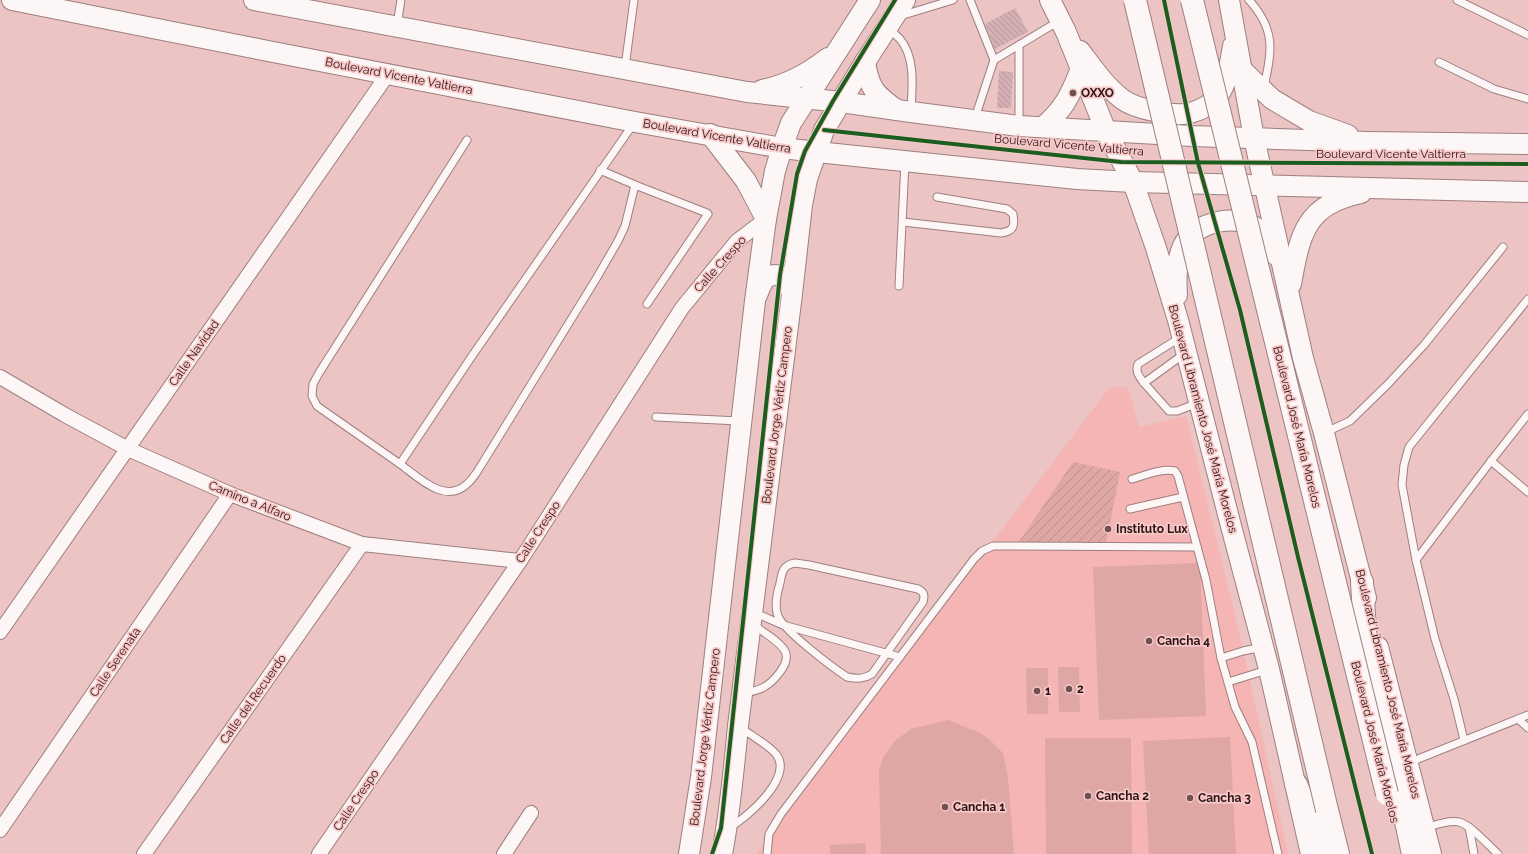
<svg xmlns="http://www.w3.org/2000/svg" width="1528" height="854" font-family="Raleway,sans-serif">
  <defs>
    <pattern id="garden-furrows" width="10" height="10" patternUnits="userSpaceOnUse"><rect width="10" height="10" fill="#dea7a6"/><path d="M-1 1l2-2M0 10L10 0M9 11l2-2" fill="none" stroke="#bf8f8e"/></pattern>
    <pattern id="building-back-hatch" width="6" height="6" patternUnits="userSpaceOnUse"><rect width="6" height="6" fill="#d4afb4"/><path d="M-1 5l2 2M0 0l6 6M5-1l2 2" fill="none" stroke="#b6969a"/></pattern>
  </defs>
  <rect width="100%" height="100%" fill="#ecc4c3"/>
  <polygon fill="#f4b5b4" points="1110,387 1128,387 1139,427 1186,416 1239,631 1288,854 756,854"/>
  <polygon fill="url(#garden-furrows)" points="1073,462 1120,472 1106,543 1018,543"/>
  <g fill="#dea7a6">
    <polygon points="1200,563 1206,716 1099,720 1093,567"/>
    <polygon points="1058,667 1079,667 1080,712 1059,712"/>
    <polygon points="1026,668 1048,668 1048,714 1027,714"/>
    <polygon points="948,720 980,733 990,740 1003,753 1008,778 1014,854 881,854 879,771 883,758 895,741 911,729"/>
    <polygon points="1230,737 1236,854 1149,854 1143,741"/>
    <polygon points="1045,738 1131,738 1132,854 1046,854"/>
    <polygon points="865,843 866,854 830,854 830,845"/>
  </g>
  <g fill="url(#building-back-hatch)">
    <polygon points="1015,8 1028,32 995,49 985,24"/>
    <polygon points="999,71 1013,72 1011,108 997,108"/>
  </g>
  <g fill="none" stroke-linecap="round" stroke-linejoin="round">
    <defs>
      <g id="lane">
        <polyline points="970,0 994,60 975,118"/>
        <path d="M 1249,0 C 1276,30 1272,50 1264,87"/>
        <polyline points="1457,0 1528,35"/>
        <polyline points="900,16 953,0"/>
        <polyline points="397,25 401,0"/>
        <path d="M 888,28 C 892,32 896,35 900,39 C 916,58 912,88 911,110"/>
        <polyline points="1019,45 1019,125"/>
        <polyline points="994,60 1059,21"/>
        <polyline points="1439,62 1494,89 1528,99"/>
        <polyline points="625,67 634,0"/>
        <polyline points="467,140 319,373 313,384 312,396 317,406 400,464 472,356 634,123"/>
        <polyline points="635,185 707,213 708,214 647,304"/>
        <path d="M 903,222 L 1001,233 C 1014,231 1015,226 1013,214 L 1007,209 L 937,197"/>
        <polyline points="899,286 905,162"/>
        <path d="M 1181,337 L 1138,364 C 1135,372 1139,376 1144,383 L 1184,354"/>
        <polyline points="1144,383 1169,411 1177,411 1198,403"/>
        <polyline points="656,417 739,421"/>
        <polyline points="1326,432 1350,421 1388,384 1424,345 1503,247"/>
        <polyline points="1491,461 1528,492"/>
        <path d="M 400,464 C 418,477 445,505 467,484 C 471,481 474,476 477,472 L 596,279 L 618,241 L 625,226 L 635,185 L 600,170"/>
        <path d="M 1132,479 C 1146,475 1162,468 1175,471 L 1178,476 L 1206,580 L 1221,658 L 1235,707 L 1252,742 L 1278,854"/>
        <polyline points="1130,509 1183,497"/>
        <polyline points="1416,560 1491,461 1528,414"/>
        <path d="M 795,563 L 809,565 L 918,589 C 924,592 925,595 923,602 L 872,674 C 864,679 857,679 847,677 C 832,667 784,631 778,616 C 774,606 777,593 780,583 C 782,572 783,565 795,563 Z"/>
        <polyline points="753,612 783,625 900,657"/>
        <polyline points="1221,658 1243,651 1263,647"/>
        <polyline points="1228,682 1267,670"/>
        <path d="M 743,693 C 750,692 758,691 764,687 C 773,682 789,665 786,654 C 784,644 762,631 753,625"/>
        <polyline points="1518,719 1528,728"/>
        <polyline points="1464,740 1454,699 1435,639 1416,560 1402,485 1404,465 1409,447 1421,432 1528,299"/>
        <polyline points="1408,763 1528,715"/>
        <path d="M 730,827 C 748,817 794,777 776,754 C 767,744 752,736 741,728"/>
        <polyline points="1469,827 1474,854"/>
        <path d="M 1425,828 C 1435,825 1448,820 1459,822 C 1471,825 1489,846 1498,854"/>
        <polyline points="767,854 769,834 781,814 974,559 982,551 993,546 1197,547"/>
      </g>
      <g id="street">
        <polyline points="0,377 65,415 128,449 230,494 362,544 520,561"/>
        <polyline points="0,632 388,74"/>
        <polyline points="0,830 230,494"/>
        <polyline points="144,854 362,544"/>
        <polyline points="319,854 520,561 682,308 737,241 766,219"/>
        <polyline points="504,854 531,813"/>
      </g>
      <g id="secondary">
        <polyline points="12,0 268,51 635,122 782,148 817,152 1077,179 1133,182 1528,192"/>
        <polyline points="254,0 747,92 841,102 911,112 1019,126 1192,136 1367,142 1528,144"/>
        <polyline points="1050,0 1066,32 1106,131 1133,182 1156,248 1178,320 1231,526 1269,669 1311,854"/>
        <polyline points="1229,0 1254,138 1303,358 1324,433 1366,598"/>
        <path d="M 1080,51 C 1093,68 1105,86 1122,99 C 1135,109 1174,117 1190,113 C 1201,110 1211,105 1218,96 C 1228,82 1230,62 1233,46"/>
        <path d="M 865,62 C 869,88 875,95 897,110"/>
        <polyline points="1241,69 1272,99 1309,121 1348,135"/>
        <path d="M 762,90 C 788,85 808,73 828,58"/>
        <path d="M 1043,127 C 1064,109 1070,96 1080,71"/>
        <polyline points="710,134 746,181 766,219"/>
        <path d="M 1291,284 C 1300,234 1305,205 1361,193"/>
        <path d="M 757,295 C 759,291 761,284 764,280 C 766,277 771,275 775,275 C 787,275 789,284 792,294"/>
        <path d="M 1177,295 C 1176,278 1176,262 1183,246 C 1194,221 1241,211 1261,232 C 1267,238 1272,248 1276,255"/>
        <polyline points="1378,647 1431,854"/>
        <polyline points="689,854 701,777 755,301 766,219 775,171 782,148 791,123 870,0"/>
        <path d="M 722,854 C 730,812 734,769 738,726 L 792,294 L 802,205 L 807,179 L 824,130 L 865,62 L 905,0"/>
      </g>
      <g id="primary">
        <polyline points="1362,582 1365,632 1413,854"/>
        <polyline points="1296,784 1324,854"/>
        <polyline points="1327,810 1338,854"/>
      </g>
    </defs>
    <use href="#lane" stroke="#9d7f7f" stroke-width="9"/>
    <use href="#street" stroke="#9d7f7f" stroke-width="16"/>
    <use href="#secondary" stroke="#9d7f7f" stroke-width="22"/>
    <use href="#primary" stroke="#9d7f7f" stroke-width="24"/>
    <use href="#lane" stroke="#fcf6f6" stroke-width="7"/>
    <use href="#street" stroke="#fcf6f6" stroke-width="14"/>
    <use href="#secondary" stroke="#fcf6f6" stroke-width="20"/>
    <use href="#primary" stroke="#fcf6f6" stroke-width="22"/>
    <defs>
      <g id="primary-bridge">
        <polyline points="1135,0 1327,810"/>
        <polyline points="1192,0 1387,794"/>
      </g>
    </defs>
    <use href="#primary-bridge" stroke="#9d7f7f" stroke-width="24" stroke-linecap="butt"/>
    <use href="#primary-bridge" stroke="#fcf6f6" stroke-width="22"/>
    <defs>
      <g id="cycleway">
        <polyline points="1164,0 1198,163 1240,310 1298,557 1372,854"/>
        <polyline points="824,130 1121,162 1528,164"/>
        <polyline points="712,854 721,828 780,275 797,174 805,151 833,101 895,0"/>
      </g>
    </defs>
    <use href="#cycleway" stroke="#f7c9c8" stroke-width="6"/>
    <use href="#cycleway" stroke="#1b5e20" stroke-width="4"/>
  </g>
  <g fill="#705151" stroke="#f7c9c8" stroke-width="1.5">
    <circle cx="1073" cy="93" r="4"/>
    <circle cx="1108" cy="529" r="4"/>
    <circle cx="1149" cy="641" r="4"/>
    <circle cx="1069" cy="689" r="4"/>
    <circle cx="1037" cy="691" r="4"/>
    <circle cx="1088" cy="796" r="4"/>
    <circle cx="1190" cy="798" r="4"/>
    <circle cx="945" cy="807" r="4"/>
  </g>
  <g text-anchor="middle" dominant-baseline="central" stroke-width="3.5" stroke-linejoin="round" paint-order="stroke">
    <g font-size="12" fill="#2d1313" stroke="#f7c9c8">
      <text transform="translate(399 76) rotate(11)">Boulevard Vicente Valtierra</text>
      <text transform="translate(717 136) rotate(10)">Boulevard Vicente Valtierra</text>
      <text transform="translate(1069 145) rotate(5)">Boulevard Vicente Valtierra</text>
      <text x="1391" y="154">Boulevard Vicente Valtierra</text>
      <text transform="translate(720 264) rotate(-48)">Calle Crespo</text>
      <text transform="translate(194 353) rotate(-55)">Calle Navidad</text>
      <text transform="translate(777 415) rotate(-83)">Boulevard Jorge Vértiz Campero</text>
      <text transform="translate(1203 419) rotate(75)">Boulevard Libramiento José María Morelos</text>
      <text transform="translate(1297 427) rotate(76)">Boulevard José María Morelos</text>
      <text transform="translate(250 501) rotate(22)">Camino a Alfaro</text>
      <text transform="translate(538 532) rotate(-57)">Calle Crespo</text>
      <text transform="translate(115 662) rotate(-56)">Calle Serenata</text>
      <text transform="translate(1388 684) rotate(76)">Boulevard Libramiento José María Morelos</text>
      <text transform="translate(253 699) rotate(-55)">Calle del Recuerdo</text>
      <text transform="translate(705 737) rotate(-83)">Boulevard Jorge Vértiz Campero</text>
      <text transform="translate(1375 742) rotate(76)">Boulevard José María Morelos</text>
      <text transform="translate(356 800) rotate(-56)">Calle Crespo</text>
    </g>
    <g font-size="12" font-weight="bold" fill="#2d1313" stroke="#f7c9c8" text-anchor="start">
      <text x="1081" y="93">OXXO</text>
      <text x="1116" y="529">Instituto Lux</text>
      <text x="1157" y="641">Cancha 4</text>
      <text x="1077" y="689">2</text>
      <text x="1045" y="691">1</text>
      <text x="1096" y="796">Cancha 2</text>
      <text x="1198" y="798">Cancha 3</text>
      <text x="953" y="807">Cancha 1</text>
    </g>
  </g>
</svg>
